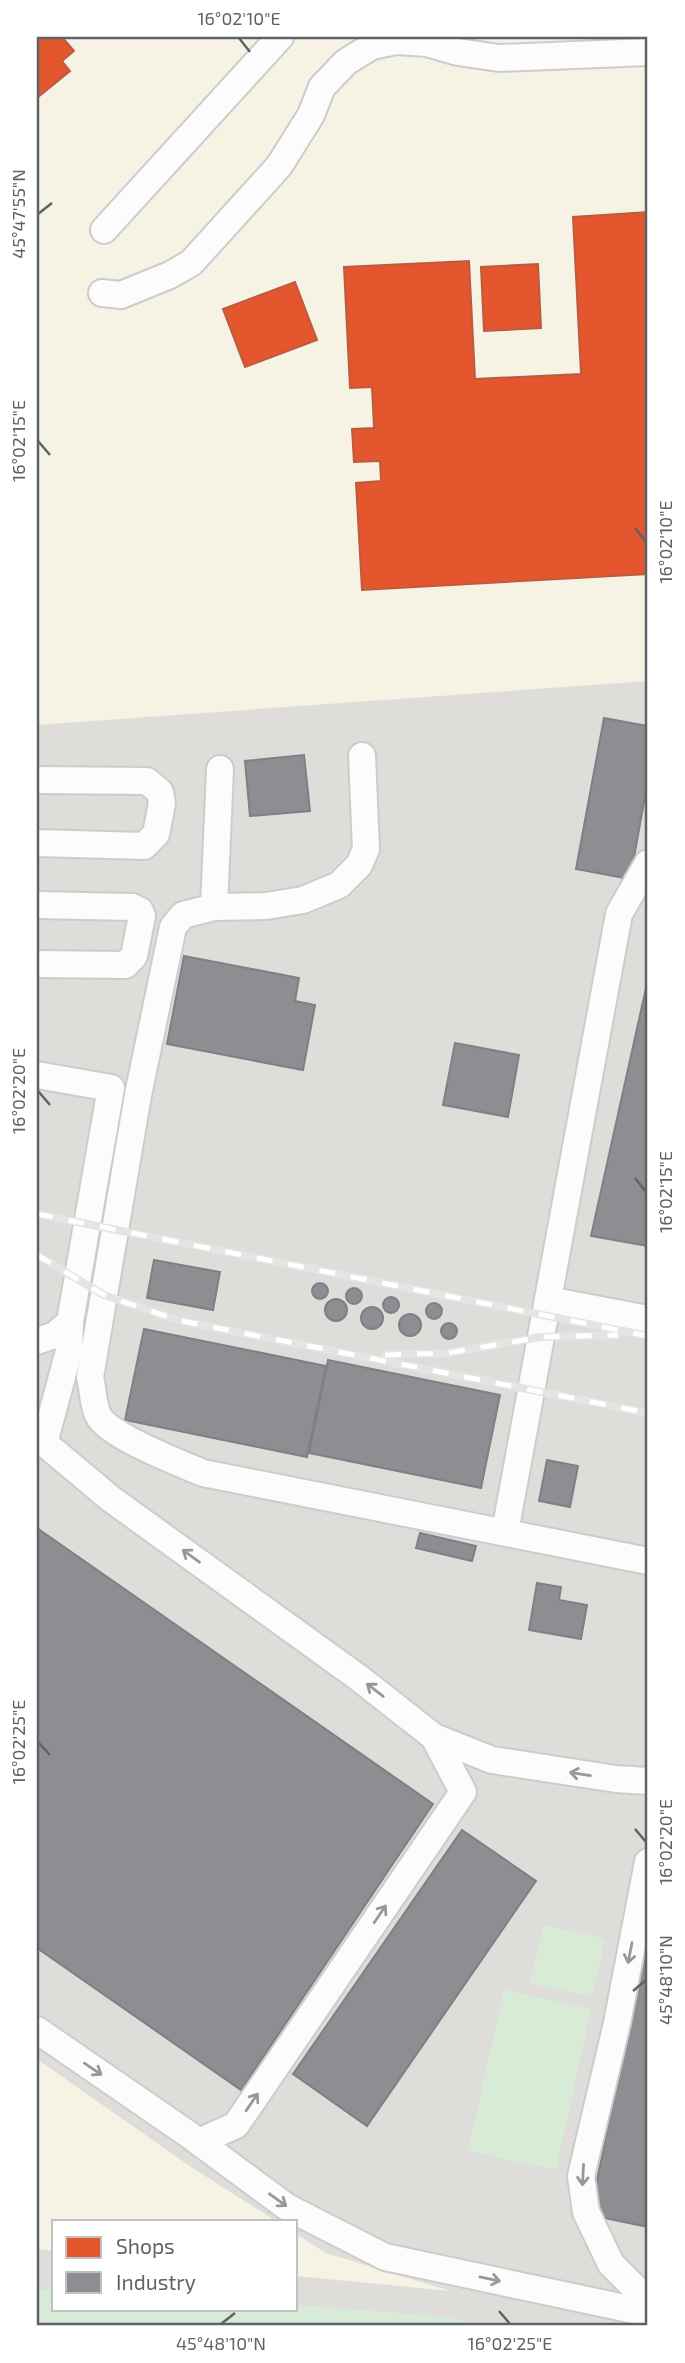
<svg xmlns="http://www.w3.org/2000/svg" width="685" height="2363" font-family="'Exo 2',sans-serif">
  <rect width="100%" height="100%" fill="#efeeea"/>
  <g fill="#f7f3e4">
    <polygon points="37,37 648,37 648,681 37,725"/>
    <polygon points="37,2059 194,2169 276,2221 54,2221 54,2251 37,2249"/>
    <polygon points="296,2234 326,2253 456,2293 296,2276"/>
  </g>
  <polygon fill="#dfddda" points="648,681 648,2326 37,2326 37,2249 54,2251 54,2309 296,2309 296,2276 451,2291 326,2253 296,2234 296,2221 276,2221 194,2169 37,2059 37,725"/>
  <g fill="#d8ebd6">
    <polygon points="544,1925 605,1939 592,1997 530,1983"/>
    <polygon points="504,1990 591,2009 556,2170 468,2151"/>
    <polygon points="37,2289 54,2290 54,2309 296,2309 296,2305 314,2306 445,2317 478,2326 37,2326"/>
  </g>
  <g fill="#e4572e" stroke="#bc5b3f" stroke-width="2">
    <polygon points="37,37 62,37 74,51 62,61 70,71 37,98"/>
    <polygon points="648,212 648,574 362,590 356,483 381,481 380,461 354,462 352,429 374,428 372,387 350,388 344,267 469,261 475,379 581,374 573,217"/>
    <polygon points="538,264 541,328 484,331 481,267"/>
    <polygon points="295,282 317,340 245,367 223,309"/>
  </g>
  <g fill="#8d8d92" stroke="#7f8085" stroke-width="2">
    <polygon points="604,718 648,726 648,780 630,879 576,869"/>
    <polygon points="304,755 310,811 250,816 245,761"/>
    <polygon points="184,956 299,978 295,1001 315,1005 303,1070 167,1044"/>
    <polygon points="648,979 648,1246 591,1236"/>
    <polygon points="455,1043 519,1055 508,1117 443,1105"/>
    <polygon points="154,1260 220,1272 213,1310 147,1298"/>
    <circle cx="320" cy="1291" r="8"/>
    <circle cx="354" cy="1296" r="8"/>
    <circle cx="391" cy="1305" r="8"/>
    <circle cx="336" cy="1310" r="11"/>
    <circle cx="434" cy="1311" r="8"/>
    <circle cx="372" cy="1318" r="11"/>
    <circle cx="410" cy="1325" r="11"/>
    <circle cx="449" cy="1331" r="8"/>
    <polygon points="144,1329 326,1366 307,1457 125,1420"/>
    <polygon points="328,1360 500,1395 481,1488 309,1453"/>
    <polygon points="547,1460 578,1466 570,1507 539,1501"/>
    <polygon points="37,1528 433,1804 241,2090 37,1948"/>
    <polygon points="420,1533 476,1546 472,1561 416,1548"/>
    <polygon points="537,1583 561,1587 559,1600 587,1605 581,1639 529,1630"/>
    <polygon points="462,1830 536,1881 367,2126 293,2074"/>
    <polygon points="648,1929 648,2227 590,2215"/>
  </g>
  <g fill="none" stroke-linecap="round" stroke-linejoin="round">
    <defs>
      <g id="minor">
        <polyline points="104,230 280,37"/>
        <polyline points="102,293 121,295 170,275 191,263 279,166 311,115 322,87 346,62 372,46 396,41 427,43 458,52 499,58 648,52"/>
        <path d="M 220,769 L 214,907 L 183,915 L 173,927 L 138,1095 L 90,1377 C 93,1389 93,1405 98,1415 C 108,1436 180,1463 203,1473 L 648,1561"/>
        <polyline points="37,780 147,781 160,792 162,803 156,834 144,846 37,843"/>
        <polyline points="37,905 132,907 140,911 142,916 134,956 125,965 37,964"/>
        <polyline points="214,907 266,906 303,900 339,885 359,865 366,849 362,756"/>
        <polyline points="37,1075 111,1088 70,1322 55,1335 37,1341"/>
        <polyline points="548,1300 648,1319"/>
        <polyline points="37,1437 111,1499 359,1678 434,1737 492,1760 616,1779 648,1781"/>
        <polyline points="44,1443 69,1351 70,1322"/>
        <polyline points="505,1532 619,914 648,863"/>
        <polyline points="648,1862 617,2023 581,2176 586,2212 611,2264 648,2301"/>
        <polyline points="37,2030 188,2134 287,2207 385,2257 648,2313"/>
        <polyline points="199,2142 236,2125 463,1792 434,1737"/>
      </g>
    </defs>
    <use href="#minor" stroke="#cbcccc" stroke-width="30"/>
    <use href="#minor" stroke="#fdfcfc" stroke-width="26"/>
    <defs>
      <g id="rail">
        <polyline points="37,1214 648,1336"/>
        <polyline points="37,1255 104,1295 177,1320 648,1413"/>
        <polyline points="385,1355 448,1353 541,1337 618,1335"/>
      </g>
    </defs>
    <use href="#rail" stroke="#e4e4e4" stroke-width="8"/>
    <use href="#rail" stroke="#fff" stroke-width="5" stroke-dasharray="16" stroke-linecap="butt"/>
  </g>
  <defs><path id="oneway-shaft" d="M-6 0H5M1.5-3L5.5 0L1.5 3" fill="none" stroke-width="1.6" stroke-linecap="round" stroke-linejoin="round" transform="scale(1.75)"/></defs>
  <g stroke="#96999c">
    <use href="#oneway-shaft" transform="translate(191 1556) rotate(-144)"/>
    <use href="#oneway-shaft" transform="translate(375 1690) rotate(-142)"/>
    <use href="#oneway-shaft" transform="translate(580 1774) rotate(-171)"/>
    <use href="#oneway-shaft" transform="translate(380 1914) rotate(-56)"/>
    <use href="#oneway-shaft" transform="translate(630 1953) rotate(101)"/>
    <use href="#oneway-shaft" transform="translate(93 2069) rotate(34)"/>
    <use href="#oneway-shaft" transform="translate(252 2102) rotate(-56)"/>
    <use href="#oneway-shaft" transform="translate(583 2175) rotate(93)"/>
    <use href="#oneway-shaft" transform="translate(278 2200) rotate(36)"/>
    <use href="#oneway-shaft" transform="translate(490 2279) rotate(12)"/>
  </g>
  <path fill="none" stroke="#5f6368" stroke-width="2.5" d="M 239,38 L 250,52M 38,214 L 52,203M 38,441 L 50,455M 635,528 L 646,542M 38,1091 L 50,1105M 635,1178 L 646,1192M 38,1742 L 50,1755M 635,1829 L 646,1842M 633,1991 L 646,1980M 499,2311 L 510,2324M 221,2324 L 235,2313"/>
  <rect width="685" height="2363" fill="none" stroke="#ffffff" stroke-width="77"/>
  <rect x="52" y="2220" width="245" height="91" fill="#ffffff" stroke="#bfc1c3" stroke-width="2"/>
  <rect x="66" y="2237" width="35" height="21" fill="#e4572e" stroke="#bfc1c3" stroke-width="2"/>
  <text x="116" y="2254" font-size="21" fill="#5f6368">Shops</text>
  <rect x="66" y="2272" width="35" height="21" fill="#8d8d92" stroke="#bfc1c3" stroke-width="2"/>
  <text x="116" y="2290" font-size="21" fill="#5f6368">Industry</text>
  <rect x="38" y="38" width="608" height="2286" fill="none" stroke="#5f6368" stroke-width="2.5"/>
  <g font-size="18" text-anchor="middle" fill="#5f6368">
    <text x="239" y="25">16°02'10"E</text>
    <text transform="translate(19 214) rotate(-90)" y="6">45°47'55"N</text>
    <text transform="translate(19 441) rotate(-90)" y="6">16°02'15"E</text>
    <text transform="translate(666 542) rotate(-90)" y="6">16°02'10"E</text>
    <text transform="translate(19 1091) rotate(-90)" y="6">16°02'20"E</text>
    <text transform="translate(666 1192) rotate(-90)" y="6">16°02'15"E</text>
    <text transform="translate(19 1742) rotate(-90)" y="6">16°02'25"E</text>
    <text transform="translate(666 1842) rotate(-90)" y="6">16°02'20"E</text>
    <text transform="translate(666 1980) rotate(-90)" y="6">45°48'10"N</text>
    <text x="221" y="2350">45°48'10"N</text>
    <text x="510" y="2350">16°02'25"E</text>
  </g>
</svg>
